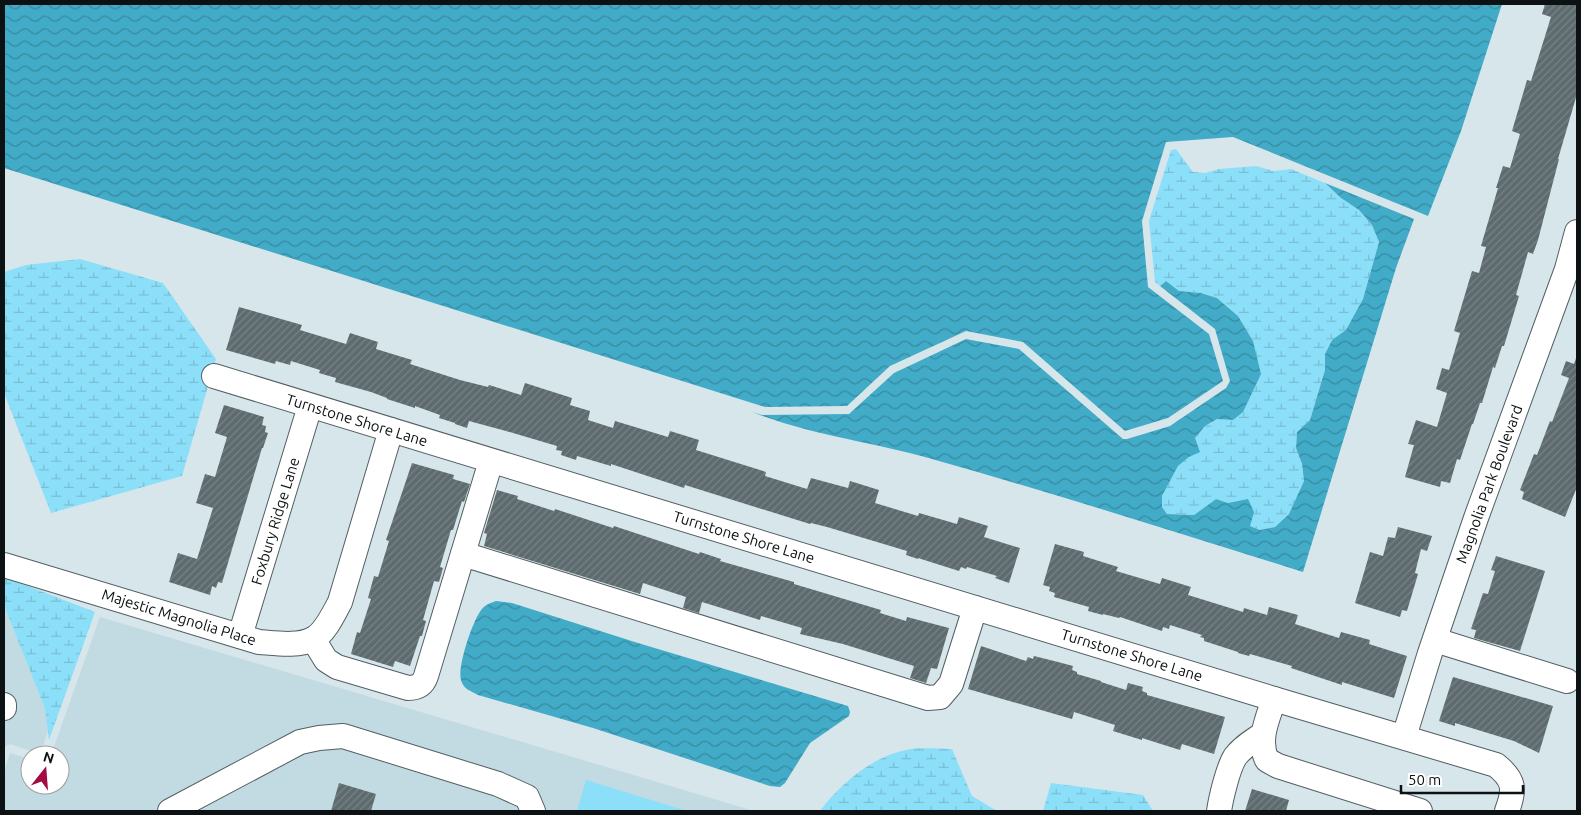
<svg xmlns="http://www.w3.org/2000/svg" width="1581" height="815" font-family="Ubuntu,sans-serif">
  <defs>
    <pattern id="wetland-marsh" width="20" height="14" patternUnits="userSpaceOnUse" patternTransform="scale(1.25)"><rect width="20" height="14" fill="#8cdff8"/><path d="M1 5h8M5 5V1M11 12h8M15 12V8" fill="none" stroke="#78bed4"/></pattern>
    <pattern id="water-waves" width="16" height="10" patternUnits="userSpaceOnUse" patternTransform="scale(1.25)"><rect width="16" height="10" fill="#42abc7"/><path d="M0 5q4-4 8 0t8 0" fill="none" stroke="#368aa0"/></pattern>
    <pattern id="building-hatch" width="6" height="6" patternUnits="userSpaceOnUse" patternTransform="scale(1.25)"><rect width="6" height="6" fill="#5d6b6f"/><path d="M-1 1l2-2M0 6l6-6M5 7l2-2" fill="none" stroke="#788285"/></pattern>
  </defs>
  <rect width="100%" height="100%" fill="#d7e6eb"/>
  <g fill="#c2dae1">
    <polygon points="4,605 45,709 48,731 40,754 10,744 6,746 4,749"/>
    <polygon points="100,617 647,779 754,811 4,811 4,772 10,753 30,759 30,785 60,785 60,755 51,755"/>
  </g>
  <g fill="url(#wetland-marsh)">
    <polygon points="1176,149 1193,172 1205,173 1219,169 1256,166 1274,171 1291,169 1325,183 1341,198 1359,210 1372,225 1379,242 1363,299 1346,331 1332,340 1325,354 1325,370 1310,420 1297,432 1296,448 1302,465 1304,481 1289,514 1275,527 1260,530 1250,526 1228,503 1216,499 1194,515 1167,514 1162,507 1162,496 1178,466 1189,457 1195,438 1205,426 1217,419 1233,420 1253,341 1238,316 1217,298 1201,293 1179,291 1166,281 1160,286 1155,282 1149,221 1171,150"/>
    <polygon points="80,259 163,283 216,359 182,476 51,513 4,393 4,272 26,265"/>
    <polygon points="4,577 95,612 49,740 45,709 4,605"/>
    <path d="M 952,749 L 972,796 L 997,811 L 820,811 C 839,785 873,756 906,750 C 920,747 937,749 952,749 Z"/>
    <polygon points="1051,783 1143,795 1153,811 1043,811"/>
  </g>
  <polygon fill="#8cdff8" points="586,780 687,811 577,811"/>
  <g fill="url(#water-waves)">
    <polygon points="4,4 1502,4 1461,131 1428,216 1233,137 1166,142 1142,221 1148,287 1209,334 1223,381 1168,418 1125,431 1023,342 966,331 890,366 847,406 765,407 4,168"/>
    <path d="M 1325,183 L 1414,219 L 1396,268 L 1303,572 C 1179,533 1056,494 932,459 C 872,442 810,435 752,412 L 762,415 L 849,414 L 894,373 L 966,339 L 1019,349 L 1123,439 L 1127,439 L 1170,426 L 1226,388 L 1230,381 L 1215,329 L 1160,286 L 1166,281 L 1179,291 L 1201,293 L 1217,298 L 1238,316 L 1253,341 L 1261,374 L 1243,412 L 1233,420 L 1217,419 L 1205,426 L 1195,438 L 1200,452 L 1189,457 L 1178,466 L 1162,496 L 1162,507 L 1167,514 L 1194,515 L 1216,499 L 1228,503 L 1248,499 L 1254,512 L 1250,526 L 1260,530 L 1275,527 L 1289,514 L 1304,481 L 1302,464 L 1296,448 L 1297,432 L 1310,420 L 1325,370 L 1325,354 L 1332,340 L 1346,330 L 1363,299 L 1379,242 L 1372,225 L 1359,210 L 1341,198 Z"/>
    <path d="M 496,601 L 512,603 L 638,643 L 848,706 L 850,712 L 849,716 L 810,743 L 785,783 L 780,787 L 770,786 L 593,728 L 478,695 C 471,691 463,689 461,680 C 457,667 473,619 482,609 C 486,604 491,603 496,601 Z"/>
  </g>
  <g fill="url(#building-hatch)">
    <polygon points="1545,4 1577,4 1577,94 1558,159 1559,159 1538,240 1533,254 1528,252 1516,295 1519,296 1504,346 1502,346 1495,368 1493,367 1482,403 1480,403 1473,424 1472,424 1460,460 1457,459 1450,483 1441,481 1440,487 1405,477 1414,445 1408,444 1416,420 1437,427 1447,393 1436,389 1442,368 1449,370 1460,333 1454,331 1472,271 1479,273 1486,247 1481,246 1498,188 1496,188 1503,166 1510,168 1520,134 1512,131 1527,80 1531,81 1551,17 1542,14"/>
    <polygon points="239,307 302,325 300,330 346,344 350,333 378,342 376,349 412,360 410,364 460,380 488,387 489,385 521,395 525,383 572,398 570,405 590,411 588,420 613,428 615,421 668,437 670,431 699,440 696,450 766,472 765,476 807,489 811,478 848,488 850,481 879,490 875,503 918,516 919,513 957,524 959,517 988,526 984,537 1020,548 1009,583 995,578 997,576 967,567 966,569 961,567 959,571 918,558 918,559 906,555 907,551 827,527 811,523 810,524 685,485 684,488 611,464 611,466 577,456 576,460 561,455 562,451 556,450 557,446 506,431 469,421 467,428 455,424 455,423 439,418 440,415 415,406 415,408 387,399 387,398 371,392 335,382 336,378 319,373 320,370 291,361 290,365 276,361 275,364 226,350"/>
    <polygon points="1576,358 1577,487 1565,517 1522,499 1524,492 1520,490 1534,454 1537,455 1550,421 1552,422 1569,378 1561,375 1566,361 1574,364"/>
    <polygon points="224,405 264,417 262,425 266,426 265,432 268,433 263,448 262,448 222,583 218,582 216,588 212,586 210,595 169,582 178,553 197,559 213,508 196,503 205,474 215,477 227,437 215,433"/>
    <polygon points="412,463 454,475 453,479 470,484 464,502 462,501 453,530 451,530 440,567 443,568 439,582 434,581 423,620 426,621 422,636 420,636 410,666 395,661 393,667 351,654 357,632 360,633 371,599 368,598 374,576 378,577 389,541 386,540"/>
    <polygon points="497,490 518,496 517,499 554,511 555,509 613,528 614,526 699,554 700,552 721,559 720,561 794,582 794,584 881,610 880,613 906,621 907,617 949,628 937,669 931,668 926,683 910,678 914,666 843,644 800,634 802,628 761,616 760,620 744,615 702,602 699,613 683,608 686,597 643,583 640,594 484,546 487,534 484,533"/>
    <polygon points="1398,527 1432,536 1427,551 1421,549 1415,573 1418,574 1407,611 1402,610 1400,617 1355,603 1370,552 1383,556 1388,537 1395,538"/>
    <polygon points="1055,544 1084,552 1083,556 1118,567 1116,571 1160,584 1162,578 1191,587 1188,595 1243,612 1244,608 1267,615 1269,607 1298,615 1295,624 1339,638 1341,632 1370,640 1369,644 1407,656 1394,698 1342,682 1342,685 1291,668 1292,666 1250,654 1249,656 1238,653 1238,652 1204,641 1204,638 1200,637 1202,635 1170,625 1169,629 1163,627 1162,631 1120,617 1119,618 1103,614 1103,615 1088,611 1089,607 1054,597 1055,593 1049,591 1050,587 1043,585"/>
    <polygon points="1496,556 1545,571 1520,651 1474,638 1476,630 1471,629 1483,593 1488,594 1495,571 1491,570"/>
    <polygon points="981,646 1026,661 1028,657 1033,659 1034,656 1058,662 1073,666 1072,670 1077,672 1077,674 1101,681 1101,682 1126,690 1128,683 1143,687 1142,691 1147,693 1147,695 1225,717 1214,754 1182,744 1180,750 1142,738 1142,740 1113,731 1115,725 1074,712 1072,719 968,689"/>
    <polygon points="1453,677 1553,706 1539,753 1514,741 1455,723 1455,726 1439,721"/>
    <polygon points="339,783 376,794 371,811 331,811"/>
    <polygon points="1252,789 1289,800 1286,811 1245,811"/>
  </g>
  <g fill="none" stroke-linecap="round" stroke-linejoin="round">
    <defs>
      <g id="minor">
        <polyline points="214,376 1274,699"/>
        <polyline points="463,554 928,698 940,697 951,684 975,608"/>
        <path d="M 4,565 L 259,642 C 274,643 298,647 313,639 C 325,633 334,613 340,602 L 391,430"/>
        <polyline points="240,636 310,406"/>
        <path d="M 313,639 L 326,660 L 337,667 L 408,688 C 417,688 423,685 426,676 L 491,461"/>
        <polyline points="1435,640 1567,681"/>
        <polyline points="4,708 4,705"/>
        <polyline points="1404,737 1430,653 1476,518 1567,269 1577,232"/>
        <polyline points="170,811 300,742 319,738 343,736 498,784 527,797 533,811"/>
        <path d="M 1219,811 C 1221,798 1228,768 1235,757 C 1242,747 1253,741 1263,734"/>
        <path d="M 1420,811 L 1278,766 L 1267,760 C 1257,740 1268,718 1274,699 L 1496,765 C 1515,780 1515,790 1507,811"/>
      </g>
    </defs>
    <use href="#minor" stroke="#525f63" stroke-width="26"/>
    <use href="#minor" stroke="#fff" stroke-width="24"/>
  </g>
  <g text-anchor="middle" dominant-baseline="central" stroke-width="5" stroke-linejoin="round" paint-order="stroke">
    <g font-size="15" fill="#0c1113" stroke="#fff">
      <text transform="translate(357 420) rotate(17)">Turnstone Shore Lane</text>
      <text transform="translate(1489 484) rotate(-70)">Magnolia Park Boulevard</text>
      <text transform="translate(275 521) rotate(-73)">Foxbury Ridge Lane</text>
      <text transform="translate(744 537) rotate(17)">Turnstone Shore Lane</text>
      <text transform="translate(179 617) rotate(17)">Majestic Magnolia Place</text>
      <text transform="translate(1132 655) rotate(17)">Turnstone Shore Lane</text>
    </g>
  </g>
  <rect width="1581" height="815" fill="none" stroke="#0c1113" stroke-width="10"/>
  <g transform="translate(45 770) rotate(17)"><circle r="24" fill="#ffffff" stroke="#9ea0a1"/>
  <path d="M0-4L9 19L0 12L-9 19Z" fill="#a40b44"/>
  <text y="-8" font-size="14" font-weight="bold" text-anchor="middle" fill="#0c1113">N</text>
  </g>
  <path d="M1401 785v8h122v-8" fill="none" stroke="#0c1113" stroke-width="2.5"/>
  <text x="1408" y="785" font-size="15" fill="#0c1113" stroke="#ffffff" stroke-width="4" paint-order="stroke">50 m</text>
</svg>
